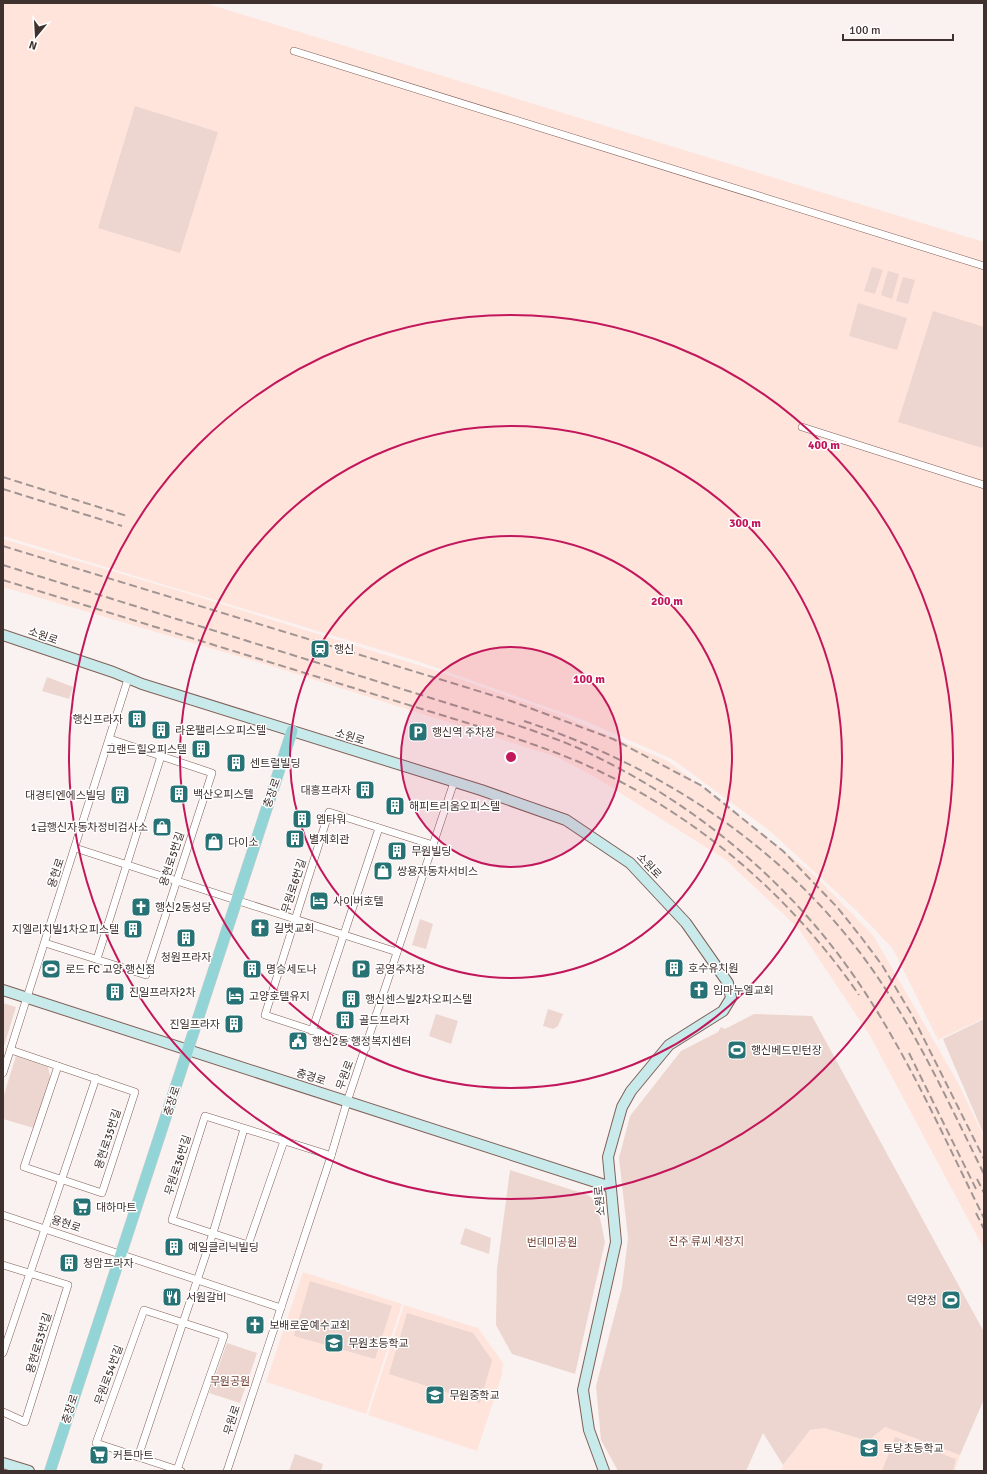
<svg xmlns="http://www.w3.org/2000/svg" width="987" height="1474" font-family="Signika,'Noto Sans KR',sans-serif">
  <rect width="100%" height="100%" fill="#faf2f0"/>
  <g fill="#ffe4dc">
    <polygon points="3,3 205,3 984,242 984,1018 938,1040 893,949 858,912 770,831 672,759 583,720 417,661 3,536"/>
    <polygon points="3,539 176,590 431,669 558,714 666,760 715,796 813,874 873,935 957,1081 984,1137 984,1249 869,1034 799,929 726,860 595,777 557,757 268,665 3,587"/>
    <polygon points="303,1272 402,1304 366,1414 266,1382"/>
    <polygon points="404,1305 478,1328 503,1363 502,1375 477,1451 368,1415"/>
    <polygon points="885,1427 960,1455 955,1471 781,1471 783,1465 810,1430 824,1428 868,1441"/>
  </g>
  <g fill="#edd6cf">
    <polygon points="135,106 218,132 180,253 98,228"/>
    <polygon points="872,267 883,270 875,294 864,291"/>
    <polygon points="888,271 899,274 892,299 881,295"/>
    <polygon points="903,277 915,280 908,304 896,301"/>
    <polygon points="858,303 907,318 897,350 849,336"/>
    <polygon points="933,311 984,327 984,442 982,448 898,422"/>
    <polygon points="47,677 73,687 69,699 42,691"/>
    <polygon points="420,919 433,924 426,949 412,945"/>
    <polygon points="3,1003 16,1007 3,1049"/>
    <polygon points="548,1009 563,1014 558,1026 553,1029 543,1026"/>
    <polygon points="436,1014 458,1021 451,1044 429,1036"/>
    <polygon points="754,1014 812,1016 984,1332 984,1399 960,1455 885,1427 868,1441 824,1428 810,1430 783,1465 763,1433 746,1471 618,1471 601,1440 596,1386 622,1287 628,1238 619,1158 630,1116 681,1051 718,1032 721,1027 725,1029"/>
    <polygon points="984,1019 984,1135 943,1039"/>
    <polygon points="16,1056 48,1067 51,1080 34,1128 3,1119 3,1098"/>
    <polygon points="510,1170 588,1195 595,1201 598,1208 605,1242 575,1374 512,1354 496,1325 497,1269"/>
    <polygon points="465,1228 491,1238 489,1254 460,1244"/>
    <polygon points="310,1281 392,1306 375,1359 294,1336"/>
    <polygon points="407,1313 473,1333 492,1360 480,1403 389,1374"/>
    <polygon points="227,1343 257,1353 240,1403 209,1393"/>
    <polygon points="895,1437 956,1459 953,1471 882,1471"/>
    <polygon points="295,1454 323,1464 321,1471 289,1471"/>
  </g>
  <g fill="none" stroke-linecap="round" stroke-linejoin="round">
    <defs>
      <g id="street">
        <polyline points="294,51 984,266"/>
        <polyline points="802,427 984,485"/>
        <polyline points="75,848 397,952"/>
        <polyline points="45,943 146,975 212,773 110,739"/>
        <polyline points="97,959 161,756"/>
        <polyline points="312,1031 379,828"/>
        <polyline points="366,1048 265,1015 329,812 433,845"/>
        <polyline points="11,1050 58,1066"/>
        <polygon points="58,1066 135,1092 102,1193 24,1167"/>
        <polyline points="3,1073 128,679"/>
        <polyline points="284,1141 248,1245 172,1220 205,1116 323,1153 331,1156"/>
        <polyline points="3,1215 281,1308"/>
        <polyline points="3,1265 68,1285 25,1422 3,1412"/>
        <polyline points="3,1353 96,1078"/>
        <polyline points="138,1457 213,1233 244,1129"/>
        <polyline points="177,1470 224,1336 144,1310 96,1443 181,1471"/>
        <polyline points="227,1471 331,1156 347,1102 454,782"/>
      </g>
      <g id="secondary">
        <polyline points="3,635 113,672 142,684 481,790 566,820 630,863 686,923 728,983 731,998 723,1011 669,1045 631,1091 622,1107 608,1157 616,1242 583,1390 589,1430 604,1471"/>
        <polyline points="3,990 611,1187"/>
        <polyline points="3,1463 29,1471"/>
      </g>
      <polyline id="primary" points="50,1471 292,731"/>
    </defs>
    <use href="#street" stroke="#806057" stroke-width="8"/>
    <use href="#secondary" stroke="#806057" stroke-width="12"/>
    <use href="#primary" stroke="#d1cecd" stroke-width="12"/>
    <use href="#street" stroke="#fff" stroke-width="7"/>
    <use href="#secondary" stroke="#c9eaeb" stroke-width="10"/>
    <use href="#primary" stroke="#93d5d7" stroke-width="11"/>
    <g stroke="#a09592" stroke-width="2" stroke-dasharray="8 4" stroke-linecap="butt">
      <polyline points="3,477 127,516"/>
      <polyline points="3,489 122,526"/>
      <polyline points="3,546 511,701 613,739 702,786 783,851 837,907 861,937 882,965 912,1015 984,1159"/>
      <path d="M 3,565 L 508,722 C 531,730 555,738 578,748 C 688,798 787,878 856,979 C 907,1053 944,1138 984,1218"/>
      <path d="M 3,580 L 503,734 C 535,745 568,756 599,771 C 704,821 793,899 859,995"/>
      <path d="M 524,721 C 674,771 805,861 890,996 C 926,1052 954,1114 984,1174"/>
      <polyline points="909,1053 976,1189"/>
      <polyline points="977,1179 984,1193"/>
      <polyline points="976,1213 984,1229"/>
    </g>
  </g>
  <circle cx="511" cy="757" r="110" fill="#c2185b" fill-opacity=".12"/>
  <g fill="none" stroke="#c2185b" stroke-width="2">
    <circle cx="511" cy="757" r="110"/>
    <circle cx="511" cy="757" r="221"/>
    <circle cx="511" cy="757" r="331"/>
    <circle cx="511" cy="757" r="442"/>
  </g>
  <defs>
    <symbol id="station-square" viewBox="-11 -11 22 22"><rect x="-9" y="-9" width="18" height="18" rx="4" fill="#277274" stroke="#fff"/><path d="M-3-6H3Q5-6 5-4V2Q5 4 3 4L4.5 6H3L1.5 4h-3L-3 6H-4.5L-3 4Q-5 4-5 2V-4Q-5-6-3-6ZM-3.5-4v3h7v-3ZM-3.5 1v1.5H-2V1ZM2 1v1.5H3.5V1Z" fill="#fff"/></symbol>
    <symbol id="building-square" viewBox="-11 -11 22 22"><rect x="-9" y="-9" width="18" height="18" rx="4" fill="#277274" stroke="#fff"/><path d="M-4-6H4V6H1V3H-1V6H-4ZM-2.5-4.3h1.7v1.8h-1.7ZM.8-4.3h1.7v1.8H.8ZM-2.5-1h1.7V.8h-1.7ZM.8-1h1.7V.8H.8Z" fill="#fff"/></symbol>
    <symbol id="parking-square" viewBox="-11 -11 22 22"><rect x="-9" y="-9" width="18" height="18" rx="4" fill="#277274" stroke="#fff"/><path d="M-3.5-5.5H1a3.5 3.5 0 0 1 0 7H-1V5.5H-3.5ZM-1-3.4V-.6H.8a1.4 1.4 0 0 0 0-2.8Z" fill="#fff"/></symbol>
    <symbol id="shop-square" viewBox="-11 -11 22 22"><rect x="-9" y="-9" width="18" height="18" rx="4" fill="#277274" stroke="#fff"/><path d="M-5-2.5h2.3a2.7 3.5 0 0 1 5.4 0H5L5.5 6h-11ZM-1.5-2.5h3a1.5 2.3 0 0 0-3 0Z" fill="#fff"/></symbol>
    <symbol id="hotel-square" viewBox="-11 -11 22 22"><rect x="-9" y="-9" width="18" height="18" rx="4" fill="#277274" stroke="#fff"/><path d="M-6-4.5h1.5V1H6V5H4.5V3h-9V5H-6ZM-4 0a1.8 1.8 0 1 1 3.6 0ZM.5 0V-2.5h3Q6-2.5 6 0Z" fill="#fff"/></symbol>
    <symbol id="church-square" viewBox="-11 -11 22 22"><rect x="-9" y="-9" width="18" height="18" rx="4" fill="#277274" stroke="#fff"/><path d="M-1.2-6h2.4v3.5h3.3v2.4h-3.3V6h-2.4V-.1h-3.3v-2.4h3.3Z" fill="#fff"/></symbol>
    <symbol id="stadium-square" viewBox="-11 -11 22 22"><rect x="-9" y="-9" width="18" height="18" rx="4" fill="#277274" stroke="#fff"/><path d="M0-5a6.5 5 0 1 0 0 10a6.5 5 0 1 0 0-10ZM-3.5-1.8h7v3.6h-7Z" fill="#fff"/></symbol>
    <symbol id="civic-square" viewBox="-11 -11 22 22"><rect x="-9" y="-9" width="18" height="18" rx="4" fill="#277274" stroke="#fff"/><path d="M-.6-6.5H3V-4.5H.6V-3L4-1V1h2V6H-6V1h2V-1L-.6-3ZM-1.2 2.5V6h2.4V2.5Z" fill="#fff"/></symbol>
    <symbol id="supermarket-square" viewBox="-11 -11 22 22"><rect x="-9" y="-9" width="18" height="18" rx="4" fill="#277274" stroke="#fff"/><path d="M-6-5.5h2.5l.6 2H6L4.5 2H-2.5L-4.4-4H-6ZM-1.5 3.2a1.3 1.3 0 1 0 .1 0ZM3 3.2a1.3 1.3 0 1 0 .1 0Z" fill="#fff"/></symbol>
    <symbol id="restaurant-square" viewBox="-11 -11 22 22"><rect x="-9" y="-9" width="18" height="18" rx="4" fill="#277274" stroke="#fff"/><path d="M-5-6h1v4h1v-4h1v4h1v-4h1v5L-1.5 .5V6h-2V.5L-5-1ZM5-6V6H3V1.5H1.5Q1.5-4 5-6Z" fill="#fff"/></symbol>
    <symbol id="school-square" viewBox="-11 -11 22 22"><rect x="-9" y="-9" width="18" height="18" rx="4" fill="#277274" stroke="#fff"/><path d="M0-5L7-2L0 1L-7-2ZM-4 1L0 2.5L4 1V4Q0 6-4 4Z" fill="#fff"/></symbol>
  </defs>
  <g fill-rule="evenodd">
    <use href="#station-square" x="309" y="638" width="22" height="22"/>
    <use href="#building-square" x="126" y="708" width="22" height="22"/>
    <use href="#building-square" x="150" y="719" width="22" height="22"/>
    <use href="#parking-square" x="407" y="721" width="22" height="22"/>
    <use href="#building-square" x="190" y="738" width="22" height="22"/>
    <use href="#building-square" x="225" y="752" width="22" height="22"/>
    <use href="#building-square" x="354" y="779" width="22" height="22"/>
    <use href="#building-square" x="168" y="783" width="22" height="22"/>
    <use href="#building-square" x="109" y="784" width="22" height="22"/>
    <use href="#building-square" x="384" y="795" width="22" height="22"/>
    <use href="#building-square" x="291" y="808" width="22" height="22"/>
    <use href="#shop-square" x="151" y="816" width="22" height="22"/>
    <use href="#building-square" x="284" y="828" width="22" height="22"/>
    <use href="#shop-square" x="203" y="831" width="22" height="22"/>
    <use href="#building-square" x="386" y="840" width="22" height="22"/>
    <use href="#shop-square" x="372" y="860" width="22" height="22"/>
    <use href="#hotel-square" x="308" y="890" width="22" height="22"/>
    <use href="#church-square" x="130" y="896" width="22" height="22"/>
    <use href="#church-square" x="249" y="917" width="22" height="22"/>
    <use href="#building-square" x="122" y="918" width="22" height="22"/>
    <use href="#building-square" x="175" y="927" width="22" height="22"/>
    <use href="#building-square" x="663" y="957" width="22" height="22"/>
    <use href="#stadium-square" x="40" y="958" width="22" height="22"/>
    <use href="#building-square" x="241" y="958" width="22" height="22"/>
    <use href="#parking-square" x="350" y="958" width="22" height="22"/>
    <use href="#church-square" x="688" y="979" width="22" height="22"/>
    <use href="#building-square" x="104" y="981" width="22" height="22"/>
    <use href="#hotel-square" x="224" y="985" width="22" height="22"/>
    <use href="#building-square" x="340" y="988" width="22" height="22"/>
    <use href="#building-square" x="334" y="1009" width="22" height="22"/>
    <use href="#building-square" x="223" y="1013" width="22" height="22"/>
    <use href="#civic-square" x="287" y="1030" width="22" height="22"/>
    <use href="#stadium-square" x="726" y="1039" width="22" height="22"/>
    <use href="#supermarket-square" x="71" y="1196" width="22" height="22"/>
    <use href="#building-square" x="163" y="1236" width="22" height="22"/>
    <use href="#building-square" x="58" y="1252" width="22" height="22"/>
    <use href="#restaurant-square" x="161" y="1286" width="22" height="22"/>
    <use href="#stadium-square" x="940" y="1289" width="22" height="22"/>
    <use href="#church-square" x="244" y="1314" width="22" height="22"/>
    <use href="#school-square" x="323" y="1332" width="22" height="22"/>
    <use href="#school-square" x="424" y="1384" width="22" height="22"/>
    <use href="#school-square" x="858" y="1437" width="22" height="22"/>
    <use href="#supermarket-square" x="88" y="1444" width="22" height="22"/>
  </g>
  <g text-anchor="middle" dominant-baseline="central" stroke-width="3" stroke-linejoin="round" paint-order="stroke">
    <g font-size="11" fill="#3f312d" stroke="#fff">
      <text transform="translate(43 636) rotate(19)">소원로</text>
      <text transform="translate(350 737) rotate(17)">소원로</text>
      <text transform="translate(272 793) rotate(-71)">충장로</text>
      <text transform="translate(172 859) rotate(-72)">용현로5번길</text>
      <text transform="translate(649 866) rotate(46)">소원로</text>
      <text transform="translate(56 873) rotate(-72)">용현로</text>
      <text transform="translate(294 886) rotate(-72)">무원로6번길</text>
      <text transform="translate(345 1075) rotate(-70)">무원로</text>
      <text transform="translate(311 1077) rotate(18)">충경로</text>
      <text transform="translate(172 1101) rotate(-72)">충장로</text>
      <text transform="translate(108 1139) rotate(-72)">용현로35번길</text>
      <text transform="translate(178 1165) rotate(-72)">무원로36번길</text>
      <text transform="translate(600 1201) rotate(-96)">소원로</text>
      <text transform="translate(66 1224) rotate(18)">용현로</text>
      <text transform="translate(39 1343) rotate(-73)">용현로53번길</text>
      <text transform="translate(109 1375) rotate(-70)">무원로54번길</text>
      <text transform="translate(70 1409) rotate(-72)">충장로</text>
      <text transform="translate(232 1420) rotate(-72)">무원로</text>
    </g>
    <g font-size="11" fill="#3f312d" stroke="#fff" text-anchor="start">
      <text x="334" y="649">행신</text>
      <text x="123" y="719" text-anchor="end">행신프라자</text>
      <text x="175" y="730">라온팰리스오피스텔</text>
      <text x="432" y="732">행신역 주차장</text>
      <text x="187" y="749" text-anchor="end">그랜드힐오피스텔</text>
      <text x="250" y="763">센트럴빌딩</text>
      <text x="351" y="790" text-anchor="end">대흥프라자</text>
      <text x="193" y="794">백산오피스텔</text>
      <text x="106" y="795" text-anchor="end">대경티엔에스빌딩</text>
      <text x="409" y="806">해피트리움오피스텔</text>
      <text x="316" y="819">엠타워</text>
      <text x="148" y="827" text-anchor="end">1급행신자동차정비검사소</text>
      <text x="309" y="839">별제회관</text>
      <text x="228" y="842">다이소</text>
      <text x="411" y="851">무원빌딩</text>
      <text x="397" y="871">쌍용자동차서비스</text>
      <text x="333" y="901">사이버호텔</text>
      <text x="155" y="907">행신2동성당</text>
      <text x="274" y="928">길벗교회</text>
      <text x="119" y="929" text-anchor="end">지엘리치빌1차오피스텔</text>
      <text x="186" y="957" text-anchor="middle">청원프라자</text>
      <text x="688" y="968">호수유치원</text>
      <text x="65" y="969">로드 FC 고양 행신점</text>
      <text x="266" y="969">명승세도나</text>
      <text x="375" y="969">공영주차장</text>
      <text x="713" y="990">임마누엘교회</text>
      <text x="129" y="992">진일프라자2차</text>
      <text x="249" y="996">고양호텔유지</text>
      <text x="365" y="999">행신센스빌2차오피스텔</text>
      <text x="359" y="1020">골드프라자</text>
      <text x="220" y="1024" text-anchor="end">진일프라자</text>
      <text x="312" y="1041">행신2동 행정복지센터</text>
      <text x="751" y="1050">행신베드민턴장</text>
      <text x="96" y="1207">대하마트</text>
      <text x="188" y="1247">예일클리닉빌딩</text>
      <text x="83" y="1263">청암프라자</text>
      <text x="186" y="1297">서원갈비</text>
      <text x="937" y="1300" text-anchor="end">덕양정</text>
      <text x="269" y="1325">보배로운예수교회</text>
      <text x="348" y="1343">무원초등학교</text>
      <text x="449" y="1395">무원중학교</text>
      <text x="883" y="1448">토당초등학교</text>
      <text x="113" y="1455">커튼마트</text>
    </g>
    <g font-size="11" fill="#744133" stroke="#fff">
      <text x="706" y="1241">진주 류씨 세장지</text>
      <text x="552" y="1242">번데미공원</text>
      <text x="230" y="1381">무원공원</text>
    </g>
  </g>
  <circle cx="511" cy="757" r="6" fill="#c2185b" stroke="#fff" stroke-width="2"/>
  <g font-size="12" text-anchor="middle" font-weight="bold" fill="#c2185b" stroke="#fff" stroke-width="3" stroke-linejoin="round" paint-order="stroke">
    <text x="824" y="449">400 m</text>
    <text x="745" y="527">300 m</text>
    <text x="667" y="605">200 m</text>
    <text x="589" y="683">100 m</text>
  </g>
  <rect width="987" height="1474" fill="none" stroke="#3f312d" stroke-width="8"/>
  <g transform="translate(36 36) rotate(198)" stroke="#ffffff" stroke-width="3" paint-order="stroke">
  <path d="M0-3L7 15L0 10L-7 15Z" fill="#3f312d"/>
  <text y="-6" font-size="11" font-weight="bold" text-anchor="middle" fill="#3f312d">N</text>
  </g>
  <path d="M843 34v6h110v-6" fill="none" stroke="#3f312d" stroke-width="2"/>
  <text x="849" y="34" font-size="12" fill="#3f312d" stroke="#ffffff" stroke-width="3" paint-order="stroke">100 m</text>
</svg>
